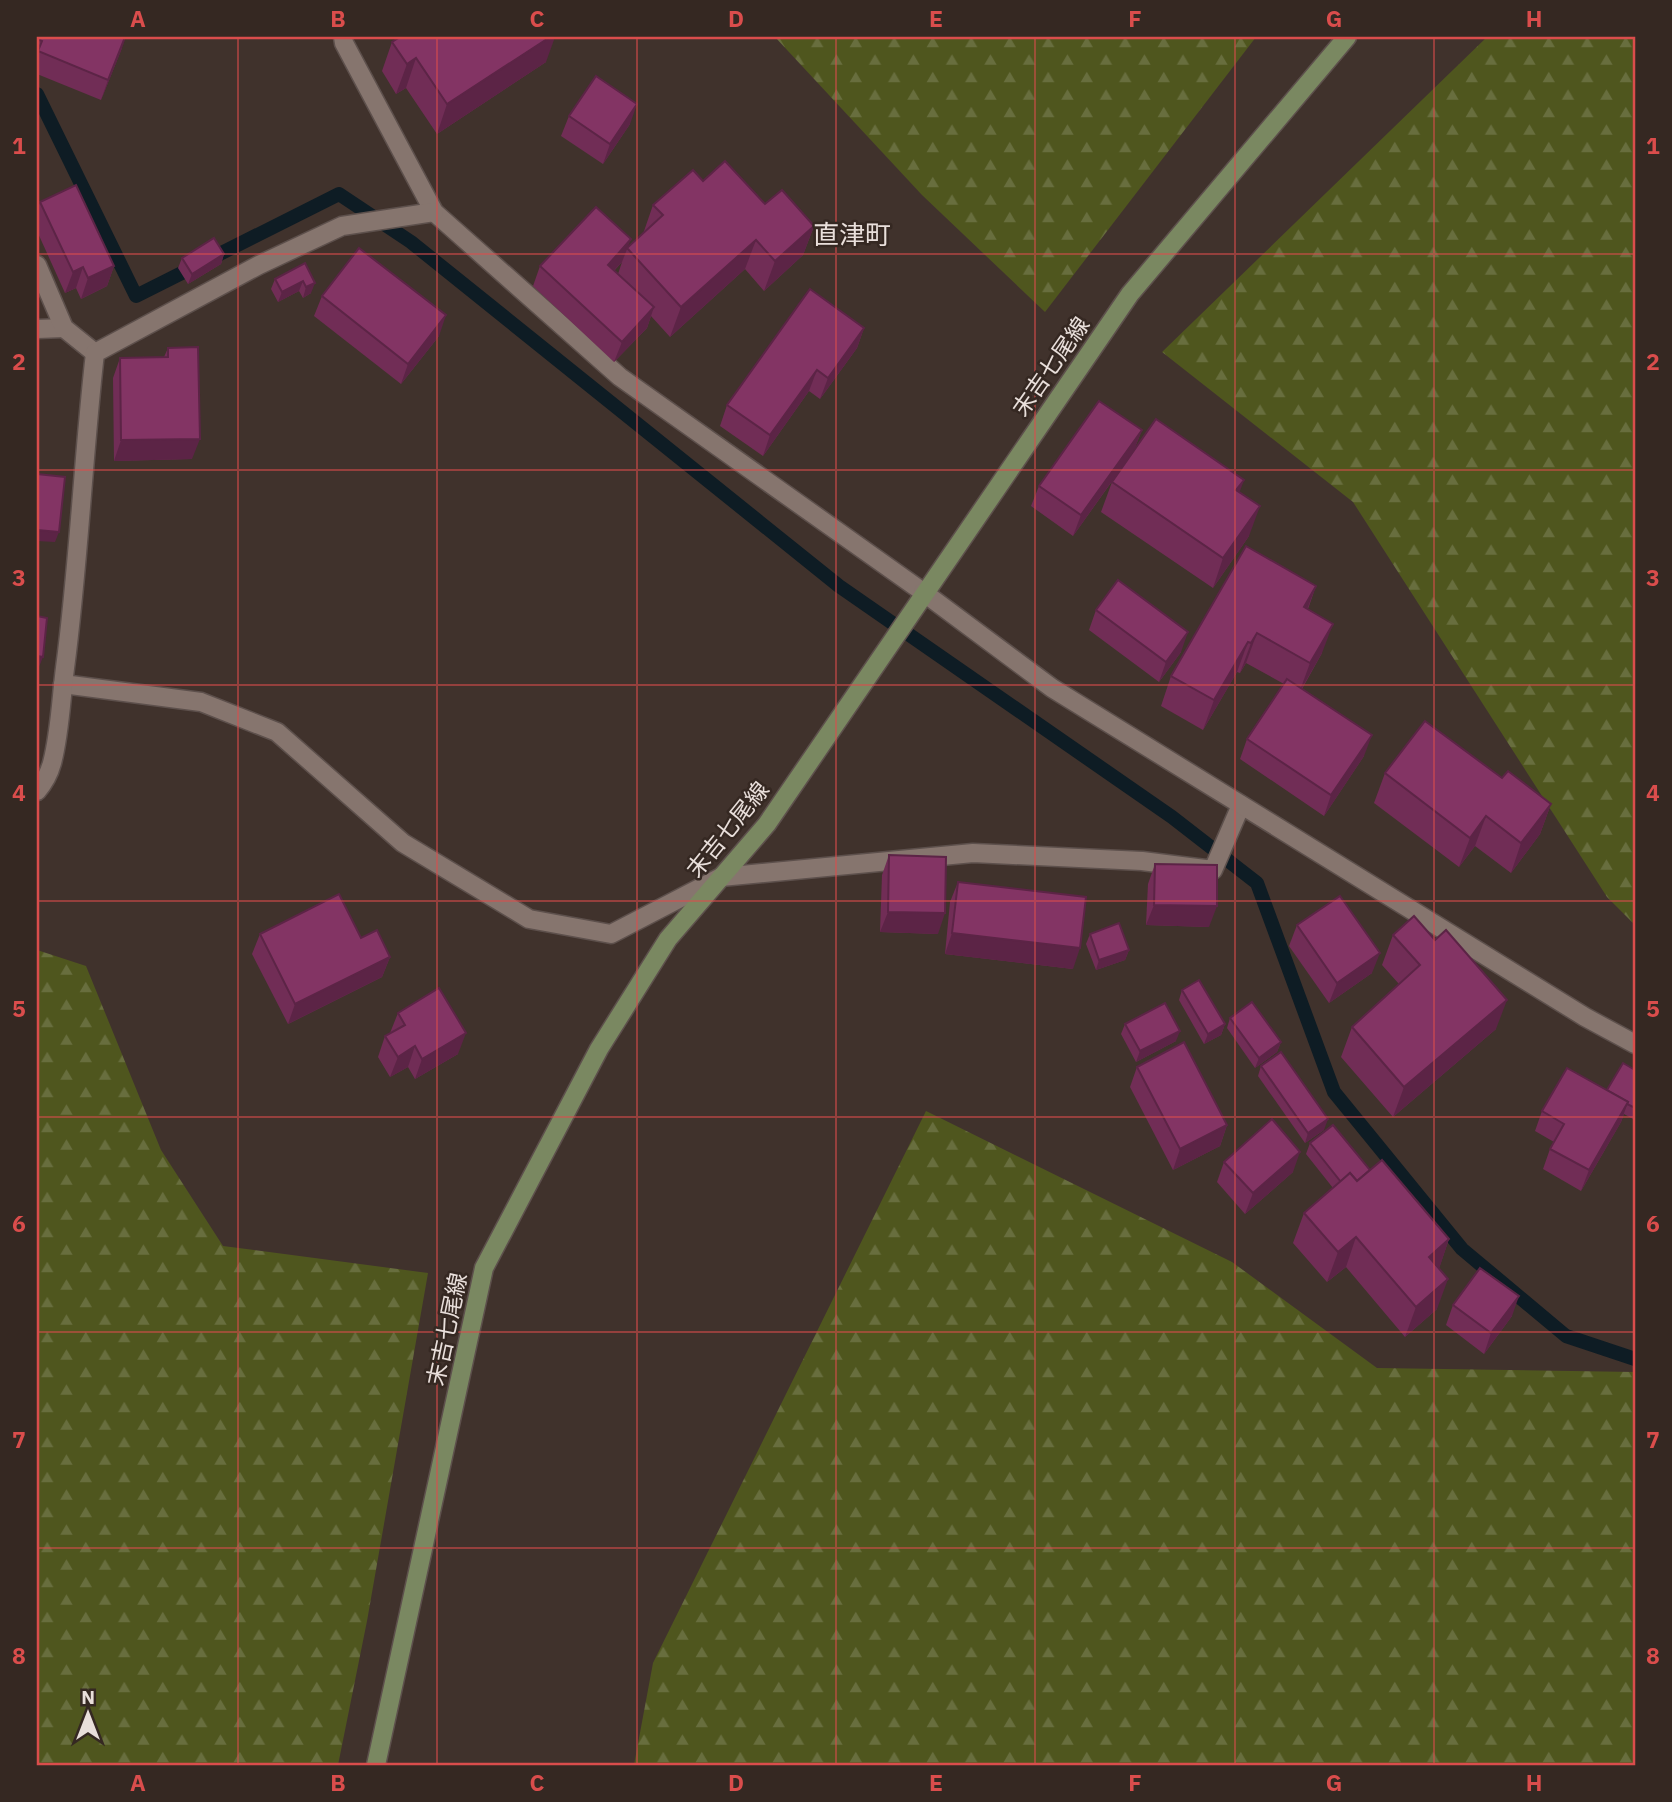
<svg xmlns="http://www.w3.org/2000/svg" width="1672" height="1802" font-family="'IBM Plex Sans','Noto Sans JP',sans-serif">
  <defs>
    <pattern id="forest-firs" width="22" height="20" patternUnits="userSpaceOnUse" patternTransform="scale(1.75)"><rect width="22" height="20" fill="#4f561e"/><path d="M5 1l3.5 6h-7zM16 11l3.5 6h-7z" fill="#686e3e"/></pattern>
  </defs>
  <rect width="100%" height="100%" fill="#40322c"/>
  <g fill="url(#forest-firs)">
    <polygon points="775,37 1256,37 1045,312 922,195"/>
    <polygon points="1487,37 1635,37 1635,925 1607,897 1353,502 1162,352"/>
    <polygon points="37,950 86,966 161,1150 223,1246 428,1273 367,1621 338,1765 37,1765"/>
    <polygon points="926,1111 1232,1262 1377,1368 1635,1372 1635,1765 634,1765 653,1663"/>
  </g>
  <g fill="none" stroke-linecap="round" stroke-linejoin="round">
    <polyline stroke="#0e1c24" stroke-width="14" points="37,94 136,296 339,194 411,242 839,586 1172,817 1257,883 1334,1092 1462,1249 1566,1336 1635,1359"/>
    <defs>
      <polyline id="service" points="37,329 64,328"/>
      <g id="minor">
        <polyline points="343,37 344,43 434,212 620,377 923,592"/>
        <polyline points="37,265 64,328 95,353"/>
        <polyline points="63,684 201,702 277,732 403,843 529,919 611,934 721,877 973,853 1142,861 1213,870 1241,805"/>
        <path d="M 37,791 C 44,783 49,774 52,763 C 60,733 61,699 65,668 C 79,563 83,457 95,353 L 259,265 L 342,226 L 434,212"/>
      </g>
      <polyline id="tertiary" points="923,592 1052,688 1585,1017 1635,1044"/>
      <polyline id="secondary" points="376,1765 484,1268 599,1049 668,939 767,824 1130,294 1347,37"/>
    </defs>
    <use href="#service" stroke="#5d504c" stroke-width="21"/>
    <use href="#minor" stroke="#5d504c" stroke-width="21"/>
    <use href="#tertiary" stroke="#5d504c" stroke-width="21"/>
    <use href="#secondary" stroke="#5d504c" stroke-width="21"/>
    <use href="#service" stroke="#86756e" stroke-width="18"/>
    <use href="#minor" stroke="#86756e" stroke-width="18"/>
    <use href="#tertiary" stroke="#86756e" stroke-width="18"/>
    <use href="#secondary" stroke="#7a8861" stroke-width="18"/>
  </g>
  <g fill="#712d56" fill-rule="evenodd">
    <polygon points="37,37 122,48 101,100 37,74"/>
    <polygon points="392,42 546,62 437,134 406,88 396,94 382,71"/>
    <polygon points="569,116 630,124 603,164 561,136"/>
    <path d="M 703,181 L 765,204 L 814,226 L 803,255 L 764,291 L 745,269 L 670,337 L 651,316 L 647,328 L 614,362 L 533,286 L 540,266 L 629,247 L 643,234 L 653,205 ZM 622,262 L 618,274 L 614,271 Z"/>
    <polygon points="40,202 114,266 107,286 81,299 76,288 65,293 37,231 37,211"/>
    <polygon points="224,254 221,264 188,284 178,268 182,258"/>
    <polygon points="305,263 311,293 303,298 299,291 278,302 271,289 275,279"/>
    <polygon points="322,296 439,336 401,384 314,316"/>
    <polygon points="864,328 857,348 820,399 809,391 763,456 720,426 727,405"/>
    <polygon points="168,348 192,459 114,461 113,378 120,358 164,357"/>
    <polygon points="1142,430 1134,450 1239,492 1249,536 1213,588 1101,512 1112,482 1128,459 1073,536 1031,506 1039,486"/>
    <polygon points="1316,586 1308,609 1322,653 1302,689 1364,756 1324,816 1240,759 1247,739 1284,684 1246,663 1240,673 1237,672 1203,730 1161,706 1171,676"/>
    <polygon points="1096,610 1181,652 1159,682 1089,630"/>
    <polygon points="1385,773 1502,778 1551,804 1540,834 1511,873 1475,846 1459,867 1374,803"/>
    <polygon points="889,855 938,934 880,932 882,875"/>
    <polygon points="1155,864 1209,927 1146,925 1148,884"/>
    <polygon points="958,882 1073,969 945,954 950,902"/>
    <polygon points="1297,925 1372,973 1329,1003 1289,946"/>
    <polygon points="260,934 361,938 390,957 382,977 288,1024 252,954"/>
    <polygon points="1090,934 1129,950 1125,960 1096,970 1086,944"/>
    <polygon points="1393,935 1496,1029 1393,1117 1341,1057 1352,1027 1399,984 1382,965"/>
    <polygon points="1182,990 1225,1024 1221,1035 1204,1044 1179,1000"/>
    <polygon points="398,1013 458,1054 415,1079 408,1067 390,1077 378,1057 385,1036 390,1033"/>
    <polygon points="1230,1018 1281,1042 1277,1052 1255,1068 1227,1028"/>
    <polygon points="1125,1024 1176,1041 1136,1062 1121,1034"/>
    <polygon points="1261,1066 1324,1130 1305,1143 1258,1076"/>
    <polygon points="1137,1067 1227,1125 1220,1146 1173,1170 1130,1087"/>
    <polygon points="1635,1070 1635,1115 1633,1119 1624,1114 1621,1122 1581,1191 1543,1169 1550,1149 1554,1142 1535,1131 1542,1111 1607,1090"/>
    <polygon points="1310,1143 1370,1170 1449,1239 1439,1268 1437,1309 1405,1337 1346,1267 1327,1282 1293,1243 1304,1213 1333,1188 1306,1154"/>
    <polygon points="1224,1162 1293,1172 1245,1214 1217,1182"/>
    <polygon points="1453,1305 1512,1316 1484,1354 1446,1325"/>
  </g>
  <g fill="#5c2446">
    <polygon points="126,37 122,48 101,100 108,80"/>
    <polygon points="550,37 555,37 546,62 437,134 447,104"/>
    <polygon points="416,58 406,88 396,94 407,64"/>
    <polygon points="637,104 630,124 603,164 610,144"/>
    <polygon points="814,226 803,255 764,291 775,261"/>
    <polygon points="631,239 622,262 600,285 608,265"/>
    <polygon points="756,240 745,269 670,337 681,307"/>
    <polygon points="224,254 221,264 188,284 192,274"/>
    <polygon points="114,266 107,286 81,299 88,278"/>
    <polygon points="83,267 76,288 65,293 73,272"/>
    <polygon points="303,281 299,291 278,302 282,292"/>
    <polygon points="315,283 311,293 303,298 306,287"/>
    <polygon points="654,307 647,328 614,362 622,342"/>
    <polygon points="446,315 439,336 401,384 408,364"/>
    <polygon points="864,328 857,348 820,399 828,378"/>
    <polygon points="817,370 809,391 763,456 770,435"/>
    <polygon points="1142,430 1134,450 1073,536 1081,515"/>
    <polygon points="200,439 192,459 114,461 121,440"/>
    <polygon points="1244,480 1233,510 1236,490"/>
    <polygon points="1260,506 1249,536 1213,588 1223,558"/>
    <polygon points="37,530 59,532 55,542 37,541"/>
    <polygon points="1316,586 1305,615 1304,607"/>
    <polygon points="1333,624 1322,653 1299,693 1310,663"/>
    <polygon points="1188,632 1181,652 1159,682 1166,662"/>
    <polygon points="1257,633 1246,663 1240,673 1251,643"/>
    <polygon points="1248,642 1237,672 1203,730 1214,700"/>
    <polygon points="37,656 43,657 39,667 37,667"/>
    <polygon points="1372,735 1364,756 1324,816 1331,795"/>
    <polygon points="1551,804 1540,834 1511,873 1521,843"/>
    <polygon points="1486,816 1475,846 1459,867 1470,838"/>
    <polygon points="1154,905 1217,906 1209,927 1146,925"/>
    <polygon points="888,912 945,913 938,934 880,932"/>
    <polygon points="952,933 1080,948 1073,969 945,954"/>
    <polygon points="1129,950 1125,960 1096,970 1099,960"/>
    <polygon points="1380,953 1372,973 1329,1003 1337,983"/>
    <polygon points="390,957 382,977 288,1024 295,1004"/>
    <polygon points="1507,1000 1496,1029 1393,1117 1404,1087"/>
    <polygon points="1225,1024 1221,1035 1204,1044 1208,1034"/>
    <polygon points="1180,1031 1176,1041 1136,1062 1140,1051"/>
    <polygon points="466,1033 458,1054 415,1079 422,1059"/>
    <polygon points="1281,1042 1277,1052 1255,1068 1259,1058"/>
    <polygon points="415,1046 408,1067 390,1077 398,1057"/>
    <polygon points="1628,1102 1621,1122 1581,1191 1589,1170"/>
    <polygon points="1328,1119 1324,1130 1305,1143 1308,1133"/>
    <polygon points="1227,1125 1220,1146 1173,1170 1180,1149"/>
    <polygon points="1300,1152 1293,1172 1245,1214 1253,1193"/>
    <polygon points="1356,1237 1346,1267 1327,1282 1338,1252"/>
    <polygon points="1449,1239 1439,1269 1429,1257"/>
    <polygon points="1448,1279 1437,1309 1405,1337 1416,1307"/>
    <polygon points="1519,1296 1512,1316 1484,1354 1491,1333"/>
  </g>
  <g fill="#833464" stroke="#5c2446" stroke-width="2">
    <polygon points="37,37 125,37 108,80 38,51 42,41 37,39"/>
    <polygon points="400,37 550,37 447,104 416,58 407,64 392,42"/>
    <polygon points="596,76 637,104 610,144 569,116"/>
    <polygon points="725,161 765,204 782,190 814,226 775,261 756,240 681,307 627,248 663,215 653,205 693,170 703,181"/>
    <polygon points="76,185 114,266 88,278 83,267 73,272 40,202"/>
    <polygon points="596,207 631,239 608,265 654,307 622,342 540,266"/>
    <polygon points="214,238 224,254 192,274 182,258"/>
    <polygon points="359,248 446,315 408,364 322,296"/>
    <polygon points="305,263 315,283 306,287 303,281 282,292 275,279"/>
    <polygon points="810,289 864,328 828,378 817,370 770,435 727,405"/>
    <polygon points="198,347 200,439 121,440 120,358 168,357 168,348"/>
    <polygon points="1099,401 1142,430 1081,515 1039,486"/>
    <polygon points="1156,419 1244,480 1236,490 1260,506 1223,558 1112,482"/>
    <polygon points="37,474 65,477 59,532 37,530"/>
    <polygon points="1246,546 1316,586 1304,607 1333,624 1310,663 1257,633 1251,643 1248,642 1214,700 1171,676"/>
    <polygon points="1118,580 1188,632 1166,662 1096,610"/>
    <polygon points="37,616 47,618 43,657 37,656"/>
    <polygon points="1287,679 1372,735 1331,795 1247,739"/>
    <polygon points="1425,721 1502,778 1508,771 1551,804 1521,843 1486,816 1470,838 1385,773"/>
    <polygon points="889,855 946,857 945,913 888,912"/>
    <polygon points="1155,864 1217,865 1217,906 1154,905"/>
    <polygon points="958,882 1086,897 1080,948 952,933"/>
    <polygon points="339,894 361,938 377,930 390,957 295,1004 260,934"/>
    <polygon points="1340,896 1380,953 1337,983 1297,925"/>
    <polygon points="1414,916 1435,940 1446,930 1507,1000 1404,1087 1352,1027 1420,965 1393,935"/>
    <polygon points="1119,923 1129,950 1099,960 1090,934"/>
    <polygon points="1199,980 1225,1024 1208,1034 1182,990"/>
    <polygon points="439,988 466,1033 422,1059 415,1046 398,1057 385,1036 405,1025 398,1013"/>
    <polygon points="1252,1002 1281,1042 1259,1058 1230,1018"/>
    <polygon points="1165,1003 1180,1031 1140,1051 1125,1024"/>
    <polygon points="1184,1042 1227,1125 1180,1149 1137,1067"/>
    <polygon points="1281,1052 1328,1119 1308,1133 1261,1066"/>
    <polygon points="1623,1063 1635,1070 1635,1108 1627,1104 1628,1102 1607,1090"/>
    <polygon points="1567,1068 1628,1102 1589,1170 1550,1149 1564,1124 1542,1111"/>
    <polygon points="1272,1119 1300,1152 1253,1193 1224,1162"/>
    <polygon points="1333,1125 1370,1170 1357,1181 1350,1173 1341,1182 1310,1143"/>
    <polygon points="1382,1160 1449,1239 1429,1257 1448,1279 1416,1307 1356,1237 1338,1252 1304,1213 1350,1173 1357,1181"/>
    <polygon points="1480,1268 1519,1296 1491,1333 1453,1305"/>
  </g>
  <path fill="none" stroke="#da4d4c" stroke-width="2" stroke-opacity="0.55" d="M 238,37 L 238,1765M 437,37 L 437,1765M 637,37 L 637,1765M 836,37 L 836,1765M 1035,37 L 1035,1765M 1235,37 L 1235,1765M 1434,37 L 1434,1765M 37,254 L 1635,254M 37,470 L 1635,470M 37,685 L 1635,685M 37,901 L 1635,901M 37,1117 L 1635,1117M 37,1332 L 1635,1332M 37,1548 L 1635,1548"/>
  <g text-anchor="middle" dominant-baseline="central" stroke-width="5" stroke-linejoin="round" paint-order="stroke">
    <g font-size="23" fill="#e9dfdb" stroke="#352822">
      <text transform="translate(1050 366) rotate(-55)">末吉七尾線</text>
      <text transform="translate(727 829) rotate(-51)">末吉七尾線</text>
      <text transform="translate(446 1329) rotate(-78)">末吉七尾線</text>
    </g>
    <g font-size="26" fill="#e9dfdb" stroke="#352822">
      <text x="852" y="234">直津町</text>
    </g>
  </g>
  <rect width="1672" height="1802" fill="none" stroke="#352822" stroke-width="77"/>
  <g transform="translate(88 1714)" stroke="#352822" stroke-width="5" paint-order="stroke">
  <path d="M0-5L12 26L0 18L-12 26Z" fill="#e9dfdb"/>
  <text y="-10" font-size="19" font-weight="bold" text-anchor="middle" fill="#e9dfdb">N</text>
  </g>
  <rect x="38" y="38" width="1596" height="1726" fill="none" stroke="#da4d4c" stroke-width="2.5"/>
  <g font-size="23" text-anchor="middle" font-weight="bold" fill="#da4d4c">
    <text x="138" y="27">A</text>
    <text x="338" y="27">B</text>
    <text x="537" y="27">C</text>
    <text x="736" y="27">D</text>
    <text x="936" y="27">E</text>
    <text x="1135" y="27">F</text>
    <text x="1334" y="27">G</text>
    <text x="1534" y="27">H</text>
    <text x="19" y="154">1</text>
    <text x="1653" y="154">1</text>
    <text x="19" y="370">2</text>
    <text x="1653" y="370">2</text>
    <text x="19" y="586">3</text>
    <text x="1653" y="586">3</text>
    <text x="19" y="801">4</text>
    <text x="1653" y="801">4</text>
    <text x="19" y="1017">5</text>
    <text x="1653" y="1017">5</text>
    <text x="19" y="1232">6</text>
    <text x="1653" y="1232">6</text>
    <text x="19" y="1448">7</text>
    <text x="1653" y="1448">7</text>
    <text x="19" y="1664">8</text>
    <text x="1653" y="1664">8</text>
    <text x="138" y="1791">A</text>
    <text x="338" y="1791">B</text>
    <text x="537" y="1791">C</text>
    <text x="736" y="1791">D</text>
    <text x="936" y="1791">E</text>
    <text x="1135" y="1791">F</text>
    <text x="1334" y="1791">G</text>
    <text x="1534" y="1791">H</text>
  </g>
</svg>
